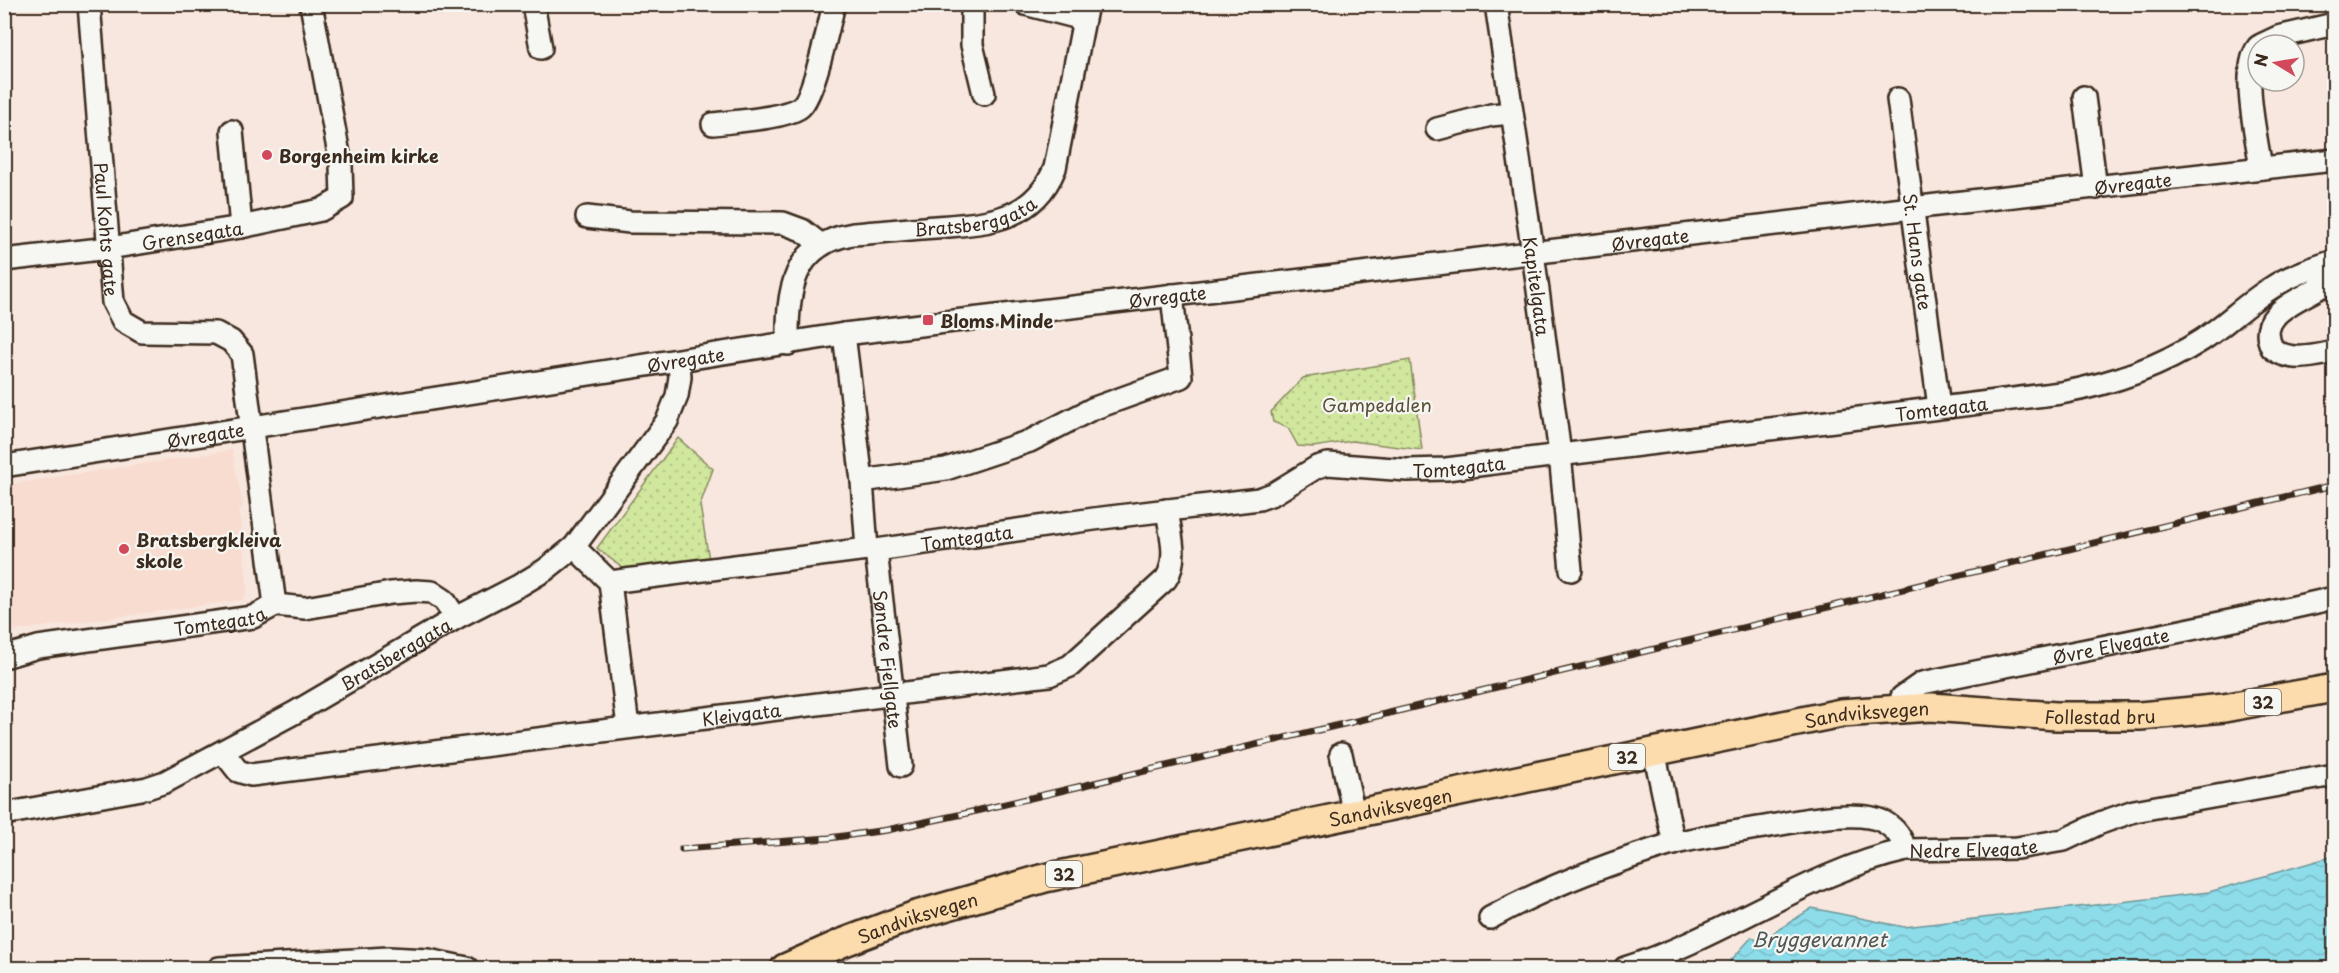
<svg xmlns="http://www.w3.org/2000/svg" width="2339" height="973" font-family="'Playpen Sans',sans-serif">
  <defs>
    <pattern id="grass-dots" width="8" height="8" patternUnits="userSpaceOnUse" patternTransform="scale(1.5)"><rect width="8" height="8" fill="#d0e79d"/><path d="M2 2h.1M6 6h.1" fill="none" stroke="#b4c687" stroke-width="1.8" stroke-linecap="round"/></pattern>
    <pattern id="water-waves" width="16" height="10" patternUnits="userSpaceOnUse" patternTransform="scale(1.5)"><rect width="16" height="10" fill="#8ddcea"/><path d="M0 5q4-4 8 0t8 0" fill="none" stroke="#7bbdc8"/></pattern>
  </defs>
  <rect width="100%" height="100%" fill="#f8e7de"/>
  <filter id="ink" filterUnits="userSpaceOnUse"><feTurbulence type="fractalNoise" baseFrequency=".0167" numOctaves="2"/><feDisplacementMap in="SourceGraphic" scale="12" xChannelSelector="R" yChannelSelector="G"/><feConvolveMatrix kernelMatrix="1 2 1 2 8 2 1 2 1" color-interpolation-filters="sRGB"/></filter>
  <g filter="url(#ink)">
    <polygon fill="#f9dcd0" points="232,450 243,507 239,509 248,590 242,600 5,632 5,485"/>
    <g fill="url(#grass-dots)" stroke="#86885e" stroke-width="1.5">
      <polygon points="1410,360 1422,450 1352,441 1313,447 1298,446 1288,428 1273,422 1271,412 1303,378"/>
      <polygon points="678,438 713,469 700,505 709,560 625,570 597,548"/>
    </g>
    <polygon fill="url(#water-waves)" stroke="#6c9598" stroke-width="1.5" points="2334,856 2334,968 1724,968 1752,937 1759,942 1812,908 1904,927 2209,892"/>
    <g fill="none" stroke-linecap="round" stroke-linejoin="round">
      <defs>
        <g id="minor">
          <path id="s1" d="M 89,4 L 113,302 L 123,321 L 142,332 L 216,333 L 231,341 L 242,354 L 275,605"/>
          <polyline points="533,4 541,48"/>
          <polyline points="972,4 972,45 984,94"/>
          <polyline points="1025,4 1083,19"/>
          <path id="s2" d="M 1496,4 L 1533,253 L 1560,454 L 1571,570"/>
          <polyline points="2261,45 2278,37 2334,24"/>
          <path d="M 2258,47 C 2240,70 2257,139 2261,168"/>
          <polyline points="2084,97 2096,188"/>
          <path id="s3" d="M 1898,99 L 1939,407"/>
          <path d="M 713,124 C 734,121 781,119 799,108 C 813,100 829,24 834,4"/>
          <polyline points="1437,129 1491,115 1511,113"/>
          <polyline points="232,131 241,227"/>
          <polyline points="587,217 630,222 783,223 802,230 821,245"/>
          <path id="s4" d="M 4,260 L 109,248 L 241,227 L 321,210 L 342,198 L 341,165 L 311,4"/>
          <path d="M 2334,276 C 2316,298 2252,307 2272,348 C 2289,363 2314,356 2334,352"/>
          <polyline points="844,334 862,481 867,549"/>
          <path id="s5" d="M 788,344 C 787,292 792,244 853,234 C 881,232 908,229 936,227 C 986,223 1033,222 1055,168 L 1087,4"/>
          <path id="s6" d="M 4,466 L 844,334 L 1988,199 L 2334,160"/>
          <polyline points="862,481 946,469 1030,441 1092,409 1181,377 1172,295"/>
          <path id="s7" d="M 574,547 L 610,582 L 867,549 L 876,550 L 1094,519 L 1259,499 L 1273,494 L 1317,467 L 1328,464 L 1407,470 L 1446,469 L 2061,393 C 2110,384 2160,367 2202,340 C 2226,324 2247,303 2271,288 C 2291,275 2313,268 2334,261"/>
          <path id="s8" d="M 876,550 L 901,766"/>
          <polyline points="610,582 628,727"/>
          <path id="s9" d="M 4,657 L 38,647 L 253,617 L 275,605 L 305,608 L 391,593 L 416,591 L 432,592 L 444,600 L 456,618"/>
          <path id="s10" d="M 1902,708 L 1902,697 L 1922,683 C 2060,654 2198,630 2334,598"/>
          <polyline points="1654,751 1674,844"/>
          <path id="s11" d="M 223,752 L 238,771 L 251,775 L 1049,675 L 1070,666 L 1166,579 C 1179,558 1170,533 1167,510"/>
          <polyline points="1341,754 1354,814"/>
          <path id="s12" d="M 4,814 L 147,788 L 165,782 L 294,713 L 456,618 L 520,585 L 545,570 L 574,547 L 667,421 L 677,396 L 680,377 L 679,361"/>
          <path id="s13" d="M 1490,918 C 1548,886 1609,863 1672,844 C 1706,835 1742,831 1776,825 C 1802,820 1861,809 1884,822 C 1896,829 1901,837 1906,850 L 2017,848 L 2064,840 L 2100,823 L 2134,811 L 2334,775"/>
          <polyline points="219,968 388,958 428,960 467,968"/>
          <path d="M 1625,968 C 1723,938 1807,872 1906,850"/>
        </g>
        <g id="major">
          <path id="s14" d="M 785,968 L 842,943 L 913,916 L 1045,878 L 1841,713 L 1931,707 L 2056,716 L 2140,716 L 2224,708 L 2334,688"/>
        </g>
      </defs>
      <use href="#minor" stroke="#3b2a1e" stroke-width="26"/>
      <use href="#major" stroke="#3b2a1e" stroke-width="32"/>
      <use href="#minor" stroke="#f6f6f2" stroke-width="21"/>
      <use href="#major" stroke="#fcdcac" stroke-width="27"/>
      <defs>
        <polyline id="rail" points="682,849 829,838 887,830 963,814 1352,722 2334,485"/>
      </defs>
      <use href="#rail" stroke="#3b2a1e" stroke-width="7"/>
      <use href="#rail" stroke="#f6f6f2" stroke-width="4.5" stroke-dasharray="14" stroke-linecap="butt"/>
    </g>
  </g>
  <g fill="#d1495b" stroke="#f6f6f2" stroke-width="2">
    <circle cx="267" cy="155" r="6"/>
    <rect x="922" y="314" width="12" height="12" rx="3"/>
    <circle cx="124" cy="549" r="6"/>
  </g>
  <g text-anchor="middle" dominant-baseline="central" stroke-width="4.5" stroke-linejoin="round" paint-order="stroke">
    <g fill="#f6f6f2" stroke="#73675e" stroke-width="1.5">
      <rect x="2245" y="689" width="36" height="26" rx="4.5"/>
      <rect x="1609" y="744" width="36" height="26" rx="4.5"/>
      <rect x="1046" y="861" width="36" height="26" rx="4.5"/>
    </g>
    <g font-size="16" font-weight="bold" fill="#3b2a1e">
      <text x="2263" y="702">32</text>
      <text x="1627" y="757">32</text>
      <text x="1064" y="874">32</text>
    </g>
    <g font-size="18" font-weight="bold" fill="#3b2a1e" stroke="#f6f6f2" text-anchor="start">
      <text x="279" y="155">Borgenheim kirke</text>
      <text x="940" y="320">Bloms Minde</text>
      <text x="136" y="539">Bratsbergkleiva<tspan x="136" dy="21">skole</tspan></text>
    </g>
    <g font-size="18" fill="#3b2a1e" stroke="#f6f6f2">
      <text stroke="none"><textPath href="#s6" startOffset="2148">Øvregate</textPath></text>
      <text stroke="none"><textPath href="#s5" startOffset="267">Bratsberggata</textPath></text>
      <text stroke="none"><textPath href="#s1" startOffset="226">Paul Kohts gate</textPath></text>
      <text stroke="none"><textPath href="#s4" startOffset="190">Grensegata</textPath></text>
      <text stroke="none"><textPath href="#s6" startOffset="1662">Øvregate</textPath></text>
      <text stroke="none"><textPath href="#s3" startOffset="154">St. Hans gate</textPath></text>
      <text stroke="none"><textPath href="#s2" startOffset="285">Kapitelgata</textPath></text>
      <text stroke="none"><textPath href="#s6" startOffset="1176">Øvregate</textPath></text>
      <text stroke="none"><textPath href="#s6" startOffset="690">Øvregate</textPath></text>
      <text stroke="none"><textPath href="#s7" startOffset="1400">Tomtegata</textPath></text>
      <text stroke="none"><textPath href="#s6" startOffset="204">Øvregate</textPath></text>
      <text stroke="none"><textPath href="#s7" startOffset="914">Tomtegata</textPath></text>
      <text stroke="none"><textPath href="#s7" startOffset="410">Tomtegata</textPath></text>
      <text stroke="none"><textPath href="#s9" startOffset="219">Tomtegata</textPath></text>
      <text stroke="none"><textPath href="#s10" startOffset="228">Øvre Elvegate</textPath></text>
      <text stroke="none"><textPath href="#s12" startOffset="428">Bratsberggata</textPath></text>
      <text stroke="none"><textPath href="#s8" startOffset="110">Søndre Fjellgate</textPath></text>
      <text stroke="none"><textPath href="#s11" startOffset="532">Kleivgata</textPath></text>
      <text stroke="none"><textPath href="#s14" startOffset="1114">Sandviksvegen</textPath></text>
      <text stroke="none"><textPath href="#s14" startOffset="1348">Follestad bru</textPath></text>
      <text stroke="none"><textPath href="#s14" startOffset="628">Sandviksvegen</textPath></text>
      <text stroke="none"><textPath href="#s13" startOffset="516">Nedre Elvegate</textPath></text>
      <text stroke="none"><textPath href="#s14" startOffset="142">Sandviksvegen</textPath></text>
    </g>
    <g font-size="18" fill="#595037" stroke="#f6f6f2">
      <text x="1377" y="404">Gampedalen</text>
    </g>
    <g font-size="20" font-style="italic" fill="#505651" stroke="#f6f6f2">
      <text x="1819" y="939">Bryggevannet</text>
    </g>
  </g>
  <rect width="2339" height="973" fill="none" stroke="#f6f6f2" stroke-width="24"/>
  <rect x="12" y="12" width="2315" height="949" fill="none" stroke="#3b2a1e" stroke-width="2" filter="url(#ink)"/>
  <g transform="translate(2276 63) rotate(281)"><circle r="28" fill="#f6f6f2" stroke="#aba49d" stroke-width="1.5"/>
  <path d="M0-4.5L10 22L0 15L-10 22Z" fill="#d1495b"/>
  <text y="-9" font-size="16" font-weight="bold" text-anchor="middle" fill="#3b2a1e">N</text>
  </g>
</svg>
